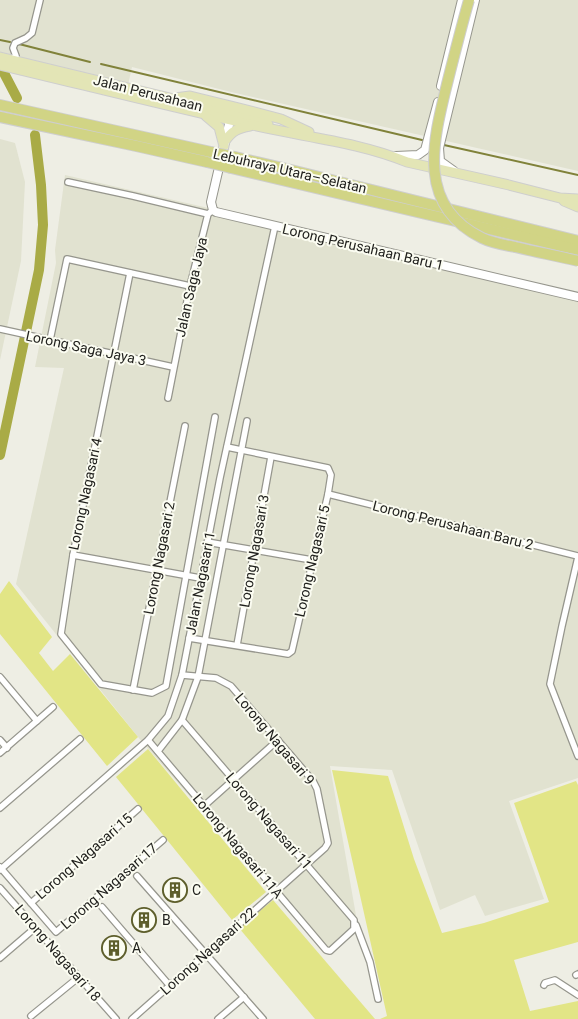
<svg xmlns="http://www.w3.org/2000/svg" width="578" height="1019" font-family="Roboto,sans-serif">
  <rect width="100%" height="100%" fill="#eeeee4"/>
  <g fill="#e1e2d0">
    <polygon points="0,0 578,0 578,171 231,92 132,67 128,85 0,53"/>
    <polygon points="0,139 15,143 25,182 21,261 0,360"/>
    <polygon points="65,175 578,293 578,778 509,801 544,899 485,916 475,895 440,910 392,770 330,766 358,927 328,955 138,737 16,584 64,368 35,367 56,263 55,250"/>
  </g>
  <g fill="#e2e586">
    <polygon points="9,581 52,637 39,653 53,671 70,654 138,737 107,766 0,634 0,594"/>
    <polygon points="148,749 266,892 232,920 116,777"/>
    <polygon points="332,770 388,776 414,859 442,933 484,923 549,902 514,803 576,781 578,785 578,942 514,960 530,1011 578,1001 578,1019 380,1019 387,1016"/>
    <polygon points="273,900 375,1019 315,1019 239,928"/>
  </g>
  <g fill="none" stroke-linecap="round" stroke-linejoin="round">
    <g stroke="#80823a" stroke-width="2">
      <polyline points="0,40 10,42"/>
      <polyline points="19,44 90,62"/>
      <polyline points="101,64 422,140"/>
      <polyline points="444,145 578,175"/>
    </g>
    <g stroke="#a9ab46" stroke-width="10">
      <polyline points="4,73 17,98"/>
      <polyline points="0,455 39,270 43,225 41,185 35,135"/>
    </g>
    <defs>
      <g id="minor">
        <polyline points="11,60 16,56 13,48 15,43 26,38 32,33 40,0"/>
        <polyline points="68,182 133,196 208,214"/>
        <polyline points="130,273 73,555 61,634 101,684 152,693 166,686 215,417"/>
        <polyline points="0,329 173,367"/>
        <polyline points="50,340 67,259 190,286"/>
        <polyline points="168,398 190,286 208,214 213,210"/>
        <polyline points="328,494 578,556"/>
        <polyline points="207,542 312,560"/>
        <polyline points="73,555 200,578"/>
        <polyline points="578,557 562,626 550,684 578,756"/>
        <polyline points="189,638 288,654 292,651 328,494 331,475 328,468 227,447"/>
        <polyline points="237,645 271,457"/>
        <polyline points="0,677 37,721"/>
        <polyline points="133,690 185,426"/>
        <polyline points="0,740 7,748"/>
        <polyline points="148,740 326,950 330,951 354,929 354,920 182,720"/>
        <polyline points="158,751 182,720 198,677 247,421"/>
        <polyline points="0,753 53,707"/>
        <polyline points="204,806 278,740"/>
        <polyline points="0,808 80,739"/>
        <polyline points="0,867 56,932 163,840"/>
        <polyline points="0,870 148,740 168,716 182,675 220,478 275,226"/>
        <polyline points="137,876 263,1019"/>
        <polyline points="0,888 116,1019"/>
        <polyline points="31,903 138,809"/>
        <polyline points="102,907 170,986"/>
        <polyline points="356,925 370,962 378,999"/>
        <polyline points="0,958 35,928"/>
        <polyline points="576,975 578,974"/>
        <polyline points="544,985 545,983 555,980 578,995"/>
        <polyline points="31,1016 79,977"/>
        <polyline points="132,1019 325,848 328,843 317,789 313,781 231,686 216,678 182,675"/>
        <polyline points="218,1019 244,997"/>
      </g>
      <g id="tertiary">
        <polyline points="441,86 462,0"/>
        <polyline points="233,115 230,120 211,202 213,210 216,212 578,297"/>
        <polyline points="396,156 418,155 425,150 438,102"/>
        <polyline points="454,171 440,161 439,148 475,0"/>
      </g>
      <g id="primary">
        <polyline points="0,57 256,119 268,124"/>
        <path d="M 0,65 C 84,85 168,106 252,125 C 304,137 358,142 407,162 L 509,185 L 560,198 L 578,199"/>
        <polyline points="175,98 190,96 239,108 281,119 309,132"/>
        <polyline points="206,116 219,127 224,146"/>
        <path d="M 225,141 C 232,131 238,128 250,126"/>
        <polyline points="564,201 578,207"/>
      </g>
      <g id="motorway">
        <polyline points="0,105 211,152"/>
        <polyline points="0,117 136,146 207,162"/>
        <polyline points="235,157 283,168 578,241"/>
        <polyline points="231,168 578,250"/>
      </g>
    </defs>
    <use href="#minor" stroke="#96968d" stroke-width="8"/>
    <use href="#tertiary" stroke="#96968d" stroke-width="10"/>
    <use href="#primary" stroke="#cecece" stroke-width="11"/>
    <use href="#motorway" stroke="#cecece" stroke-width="12"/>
    <use href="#minor" stroke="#fff" stroke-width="5.5"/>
    <use href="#tertiary" stroke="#fff" stroke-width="8"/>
    <use href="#primary" stroke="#e3e5b6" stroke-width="9"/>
    <use href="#motorway" stroke="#d1d485" stroke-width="10"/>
    <defs>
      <g id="motorway-bridge">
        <path d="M 469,0 C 461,28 454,56 447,84 C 433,141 416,206 482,238 C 492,243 504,245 515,247 C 536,252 557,256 578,261"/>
        <polyline points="211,152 235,157"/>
        <polyline points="207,162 231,168"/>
      </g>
    </defs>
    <use href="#motorway-bridge" stroke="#cecece" stroke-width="12" stroke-linecap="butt"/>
    <use href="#motorway-bridge" stroke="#d1d485" stroke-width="10"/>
  </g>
  <defs>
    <symbol id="building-ring" viewBox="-11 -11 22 22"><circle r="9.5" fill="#fbfcf1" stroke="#5d5e2b" stroke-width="1.5"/><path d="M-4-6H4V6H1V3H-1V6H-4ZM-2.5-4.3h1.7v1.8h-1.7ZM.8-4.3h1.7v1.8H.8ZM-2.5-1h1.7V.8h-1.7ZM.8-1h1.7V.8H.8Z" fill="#5d5e2b"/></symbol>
  </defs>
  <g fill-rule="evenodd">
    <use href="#building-ring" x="161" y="876" width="28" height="28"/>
    <use href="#building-ring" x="130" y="906" width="28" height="28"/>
    <use href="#building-ring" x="100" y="934" width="28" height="28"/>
  </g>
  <g text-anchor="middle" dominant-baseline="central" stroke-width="4" stroke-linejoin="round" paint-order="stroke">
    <g font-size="14" fill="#21211e" stroke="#fbfcf1">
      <text transform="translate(148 93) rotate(14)">Jalan Perusahaan</text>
      <text transform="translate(290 171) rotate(13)">Lebuhraya Utara–Selatan</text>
      <text transform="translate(363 247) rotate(13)">Lorong Perusahaan Baru 1</text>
      <text transform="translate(191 287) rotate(-77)">Jalan Saga Jaya</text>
      <text transform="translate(86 348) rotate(12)">Lorong Saga Jaya 3</text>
      <text transform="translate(85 494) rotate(-78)">Lorong Nagasari 4</text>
      <text transform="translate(453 525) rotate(14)">Lorong Perusahaan Baru 2</text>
      <text transform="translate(254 551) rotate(-80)">Lorong Nagasari 3</text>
      <text transform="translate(159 558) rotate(-79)">Lorong Nagasari 2</text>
      <text transform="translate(312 561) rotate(-77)">Lorong Nagasari 5</text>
      <text transform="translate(200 583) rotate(-79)">Jalan Nagasari 1</text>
      <text transform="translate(275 739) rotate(50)">Lorong Nagasari 9</text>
      <text transform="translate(269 821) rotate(49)">Lorong Nagasari 11</text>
      <text transform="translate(238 846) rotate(50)">Lorong Nagasari 11A</text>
      <text transform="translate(84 856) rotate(-41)">Lorong Nagasari 15</text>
      <text transform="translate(109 886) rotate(-41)">Lorong Nagasari 17</text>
      <text transform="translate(208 951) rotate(-42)">Lorong Nagasari 22</text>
      <text transform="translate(58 953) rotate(49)">Lorong Nagasari 18</text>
    </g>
    <g font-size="14" fill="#21211e" stroke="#fbfcf1" text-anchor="start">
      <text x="192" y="890">C</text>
      <text x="162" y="920">B</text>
      <text x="132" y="948">A</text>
    </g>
  </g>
</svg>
